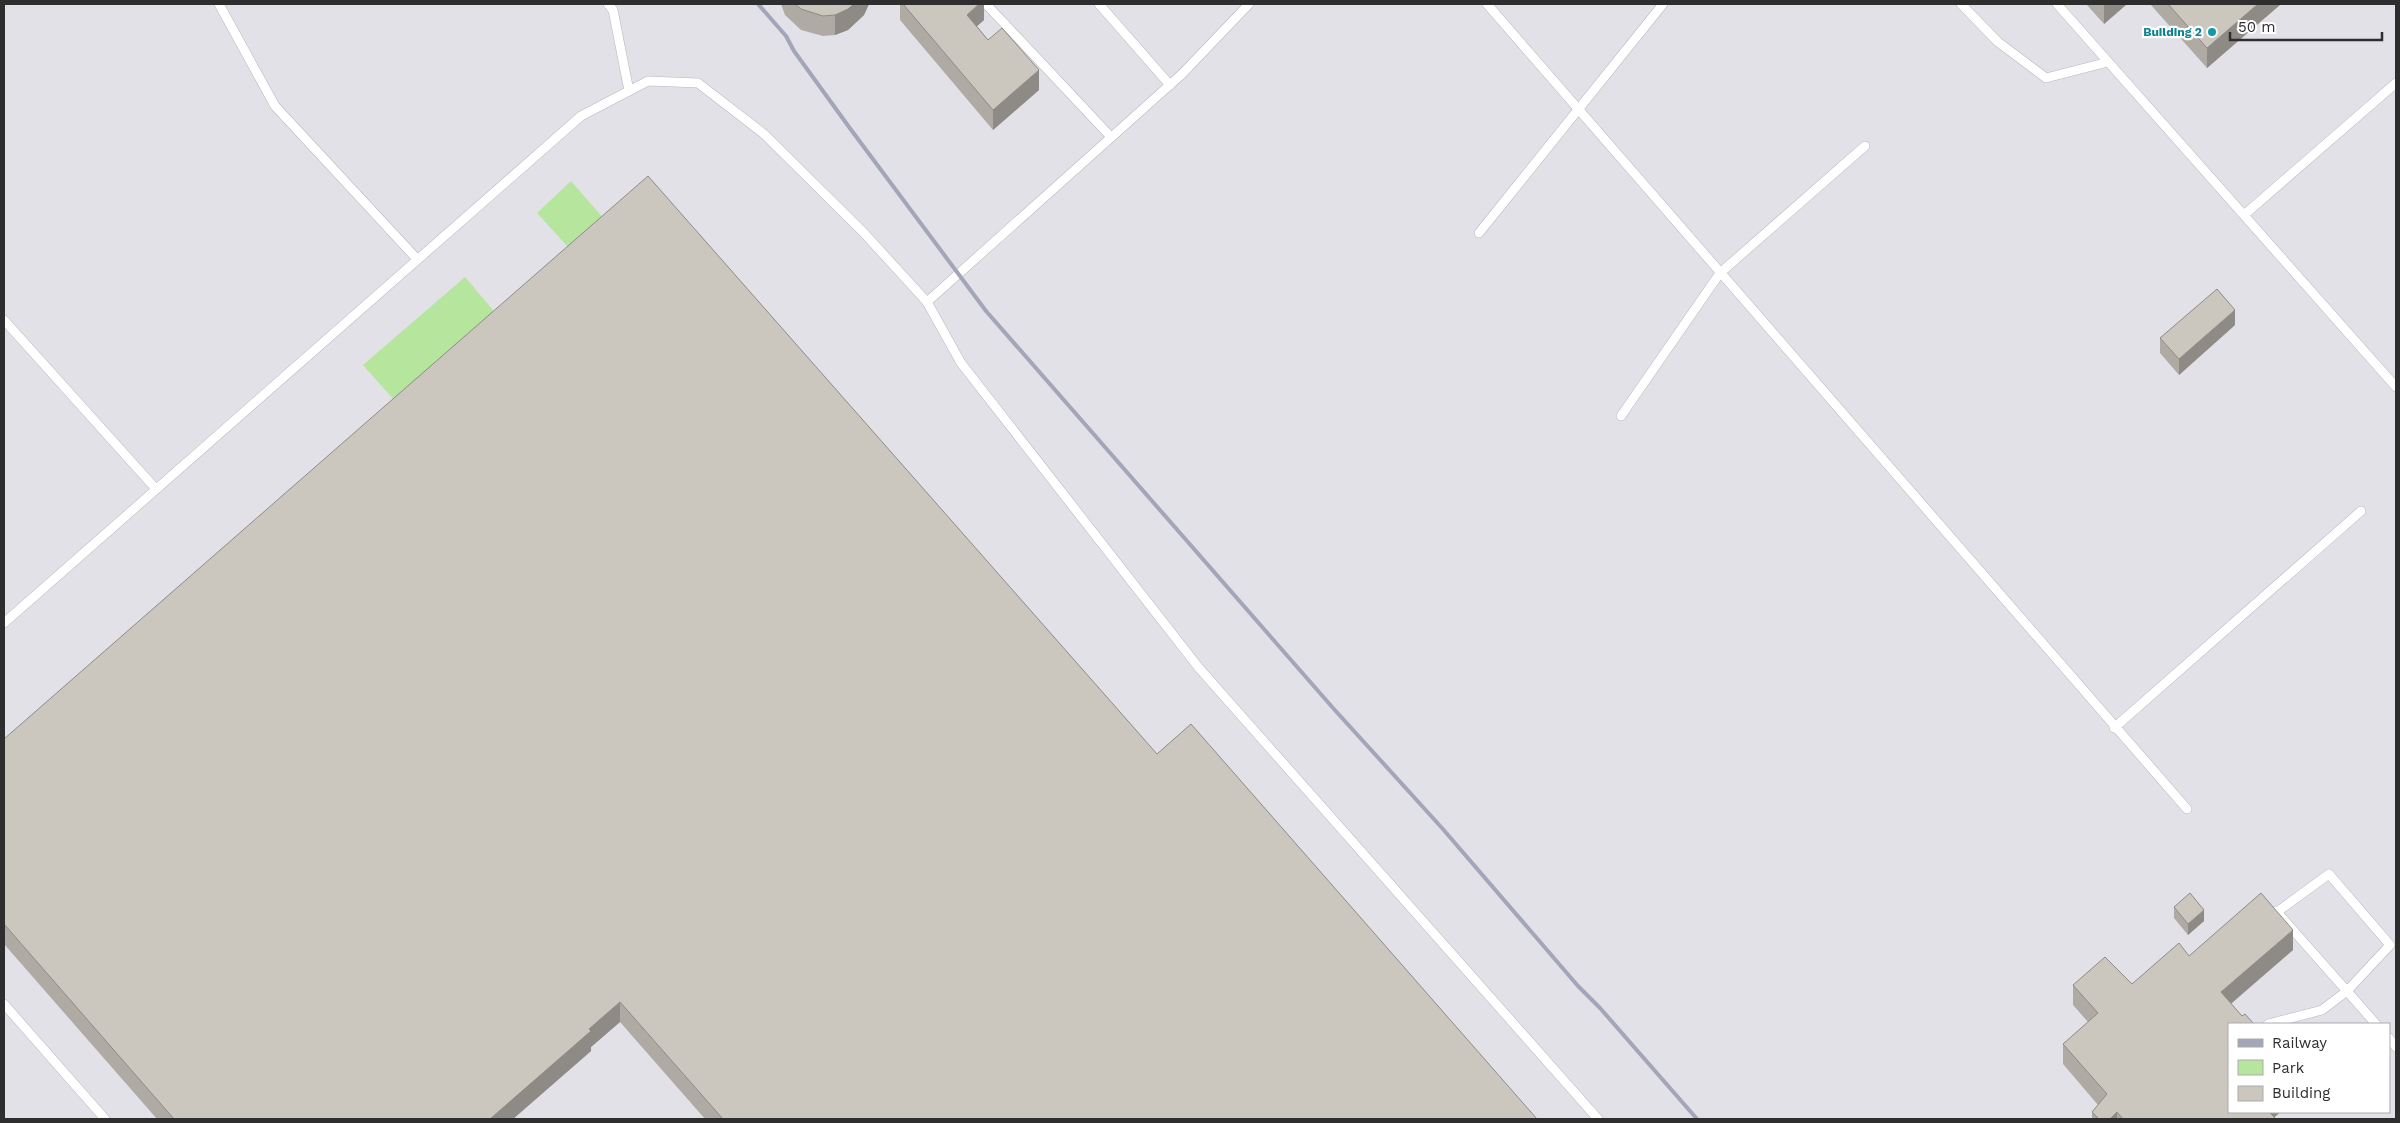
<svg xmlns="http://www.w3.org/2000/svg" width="2400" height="1123" font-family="'Work Sans',sans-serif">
  <rect width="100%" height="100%" fill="#efe9e1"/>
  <path fill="#e3e1e8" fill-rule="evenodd" d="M 4,4 L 2396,4 L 2396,1119 L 4,1119 ZM 2229,1024 L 2389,1024 L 2389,1112 L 2229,1112 Z"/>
  <g fill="#b6e59e">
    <polygon points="571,181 611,227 569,248 537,213"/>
    <polygon points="465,277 503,322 402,409 363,365"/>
  </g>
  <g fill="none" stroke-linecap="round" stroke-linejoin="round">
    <defs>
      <g id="lane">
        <polyline points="219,4 275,106 417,259"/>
        <polyline points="608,4 613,10 629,91"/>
        <polyline points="986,4 1111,137"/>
        <polyline points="1099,4 1170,85"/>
        <polyline points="1249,4 1182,74 927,302 961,363 1199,668 1598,1119"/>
        <polyline points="1487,4 2187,809"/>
        <polyline points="1961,4 1998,42 2046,78 2108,62"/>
        <polyline points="2057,4 2396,387"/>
        <polyline points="2244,215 2396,83"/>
        <polyline points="1479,233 1663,4"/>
        <polyline points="4,320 156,489"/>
        <polyline points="1621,416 1720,273 1865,146"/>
        <polyline points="4,623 581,116 648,81 698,83 764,134 864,233 927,302"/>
        <polyline points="2114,728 2361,511"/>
        <polyline points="2276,911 2376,1024"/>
        <polyline points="4,1004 105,1119"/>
        <polyline points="2268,1024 2322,1010 2347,991 2390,945 2329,874 2277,912"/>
        <polyline points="2389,1038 2396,1047"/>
      </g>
    </defs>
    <use href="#lane" stroke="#b4b7c1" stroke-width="10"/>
    <use href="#lane" stroke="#fff" stroke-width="9"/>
    <polyline stroke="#a3a6b8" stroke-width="4" points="758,4 786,36 794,51 849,127 986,311 1333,708 1442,828 1578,986 1600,1008 1697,1119"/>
  </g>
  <g fill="#afaba4">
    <polygon points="781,4 869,4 864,15 848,30 835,35 823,36 801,30 785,15"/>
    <polygon points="900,4 984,4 984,20 977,26 988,40 1039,90 993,130 900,20"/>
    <polygon points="2086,4 2127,4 2104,24"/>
    <polygon points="2150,4 2281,4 2207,68"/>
    <polygon points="2235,325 2179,375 2160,353 2160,338"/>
    <polygon points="4,739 1157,754 1537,1119 705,1119 620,1022 591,1047 591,1051 513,1119 157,1119 4,944"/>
    <polygon points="2174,907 2204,921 2188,935 2174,918"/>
    <polygon points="2293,950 2231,1004 2274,1118 2276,1119 2092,1119 2092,1112 2098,1105 2063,1064 2063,1044 2088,1022 2073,1005 2073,985 2132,984 2189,956"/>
  </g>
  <g fill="#8e8b86">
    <polygon points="854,4 869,4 864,15 848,30 835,35 835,15"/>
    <polygon points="979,4 984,4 984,20 967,35 967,15"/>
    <polygon points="2104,4 2127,4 2104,24"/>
    <polygon points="2258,4 2281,4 2207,68 2207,48"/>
    <polygon points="1039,70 1039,90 993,130 993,110"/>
    <polygon points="2235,310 2235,325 2179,375 2179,359"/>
    <polygon points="2204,910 2204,921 2188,935 2188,924"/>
    <polygon points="2293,930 2293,950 2221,1012 2221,992"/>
    <polygon points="620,1002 620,1022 591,1047 591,1051 513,1119 490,1119 589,1029"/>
    <polygon points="2117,1112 2117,1119 2110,1119"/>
    <polygon points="2264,1112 2281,1112 2272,1119"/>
  </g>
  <g fill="#cbc7bf" stroke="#8e8b86">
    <polygon points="795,4 854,4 848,9 835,15 823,16 801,9"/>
    <polygon points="903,4 979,4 967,15 988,40 1002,28 1039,70 993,110"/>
    <polygon points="2168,4 2258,4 2207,48"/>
    <polygon points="648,176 1157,754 1191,724 1537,1119 723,1119 620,1002 589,1029 591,1031 490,1119 174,1119 4,924 4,739"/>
    <polygon points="2217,289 2235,310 2179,359 2160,338"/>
    <polygon points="2190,893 2204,910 2188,924 2174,907"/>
    <polygon points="2261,893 2293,930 2221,992 2242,1016 2245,1014 2254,1024 2229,1024 2229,1112 2269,1112 2276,1119 2123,1119 2117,1112 2110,1119 2099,1119 2092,1112 2107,1094 2063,1044 2098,1013 2073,985 2105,957 2132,984 2179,943 2189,956"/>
  </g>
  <circle fill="#0f9aa8" stroke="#fff" stroke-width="2" cx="2212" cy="32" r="5"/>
  <g text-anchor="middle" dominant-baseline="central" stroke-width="4.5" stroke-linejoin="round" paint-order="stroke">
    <g font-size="12" font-weight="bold" fill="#0d838f" stroke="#fff" text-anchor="end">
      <text x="2202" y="32">Building 2</text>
    </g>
  </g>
  <rect width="2400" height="1123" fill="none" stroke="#2e2e2e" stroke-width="10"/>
  <rect x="2228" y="1023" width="162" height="90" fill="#ffffff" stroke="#ababab"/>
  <rect x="2238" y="1039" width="25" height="8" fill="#a3a6b8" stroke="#ababab"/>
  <text x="2272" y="1048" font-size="15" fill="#2e2e2e">Railway</text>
  <rect x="2238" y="1060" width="25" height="15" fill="#b6e59e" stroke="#ababab"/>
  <text x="2272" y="1073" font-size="15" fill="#2e2e2e">Park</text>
  <rect x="2238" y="1086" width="25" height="15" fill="#cbc7bf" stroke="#ababab"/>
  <text x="2272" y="1098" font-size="15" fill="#2e2e2e">Building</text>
  <path d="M2230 32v8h152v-8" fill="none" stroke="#2e2e2e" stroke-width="2.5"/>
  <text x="2238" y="32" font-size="15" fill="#2e2e2e" stroke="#ffffff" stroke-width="4" paint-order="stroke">50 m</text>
</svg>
